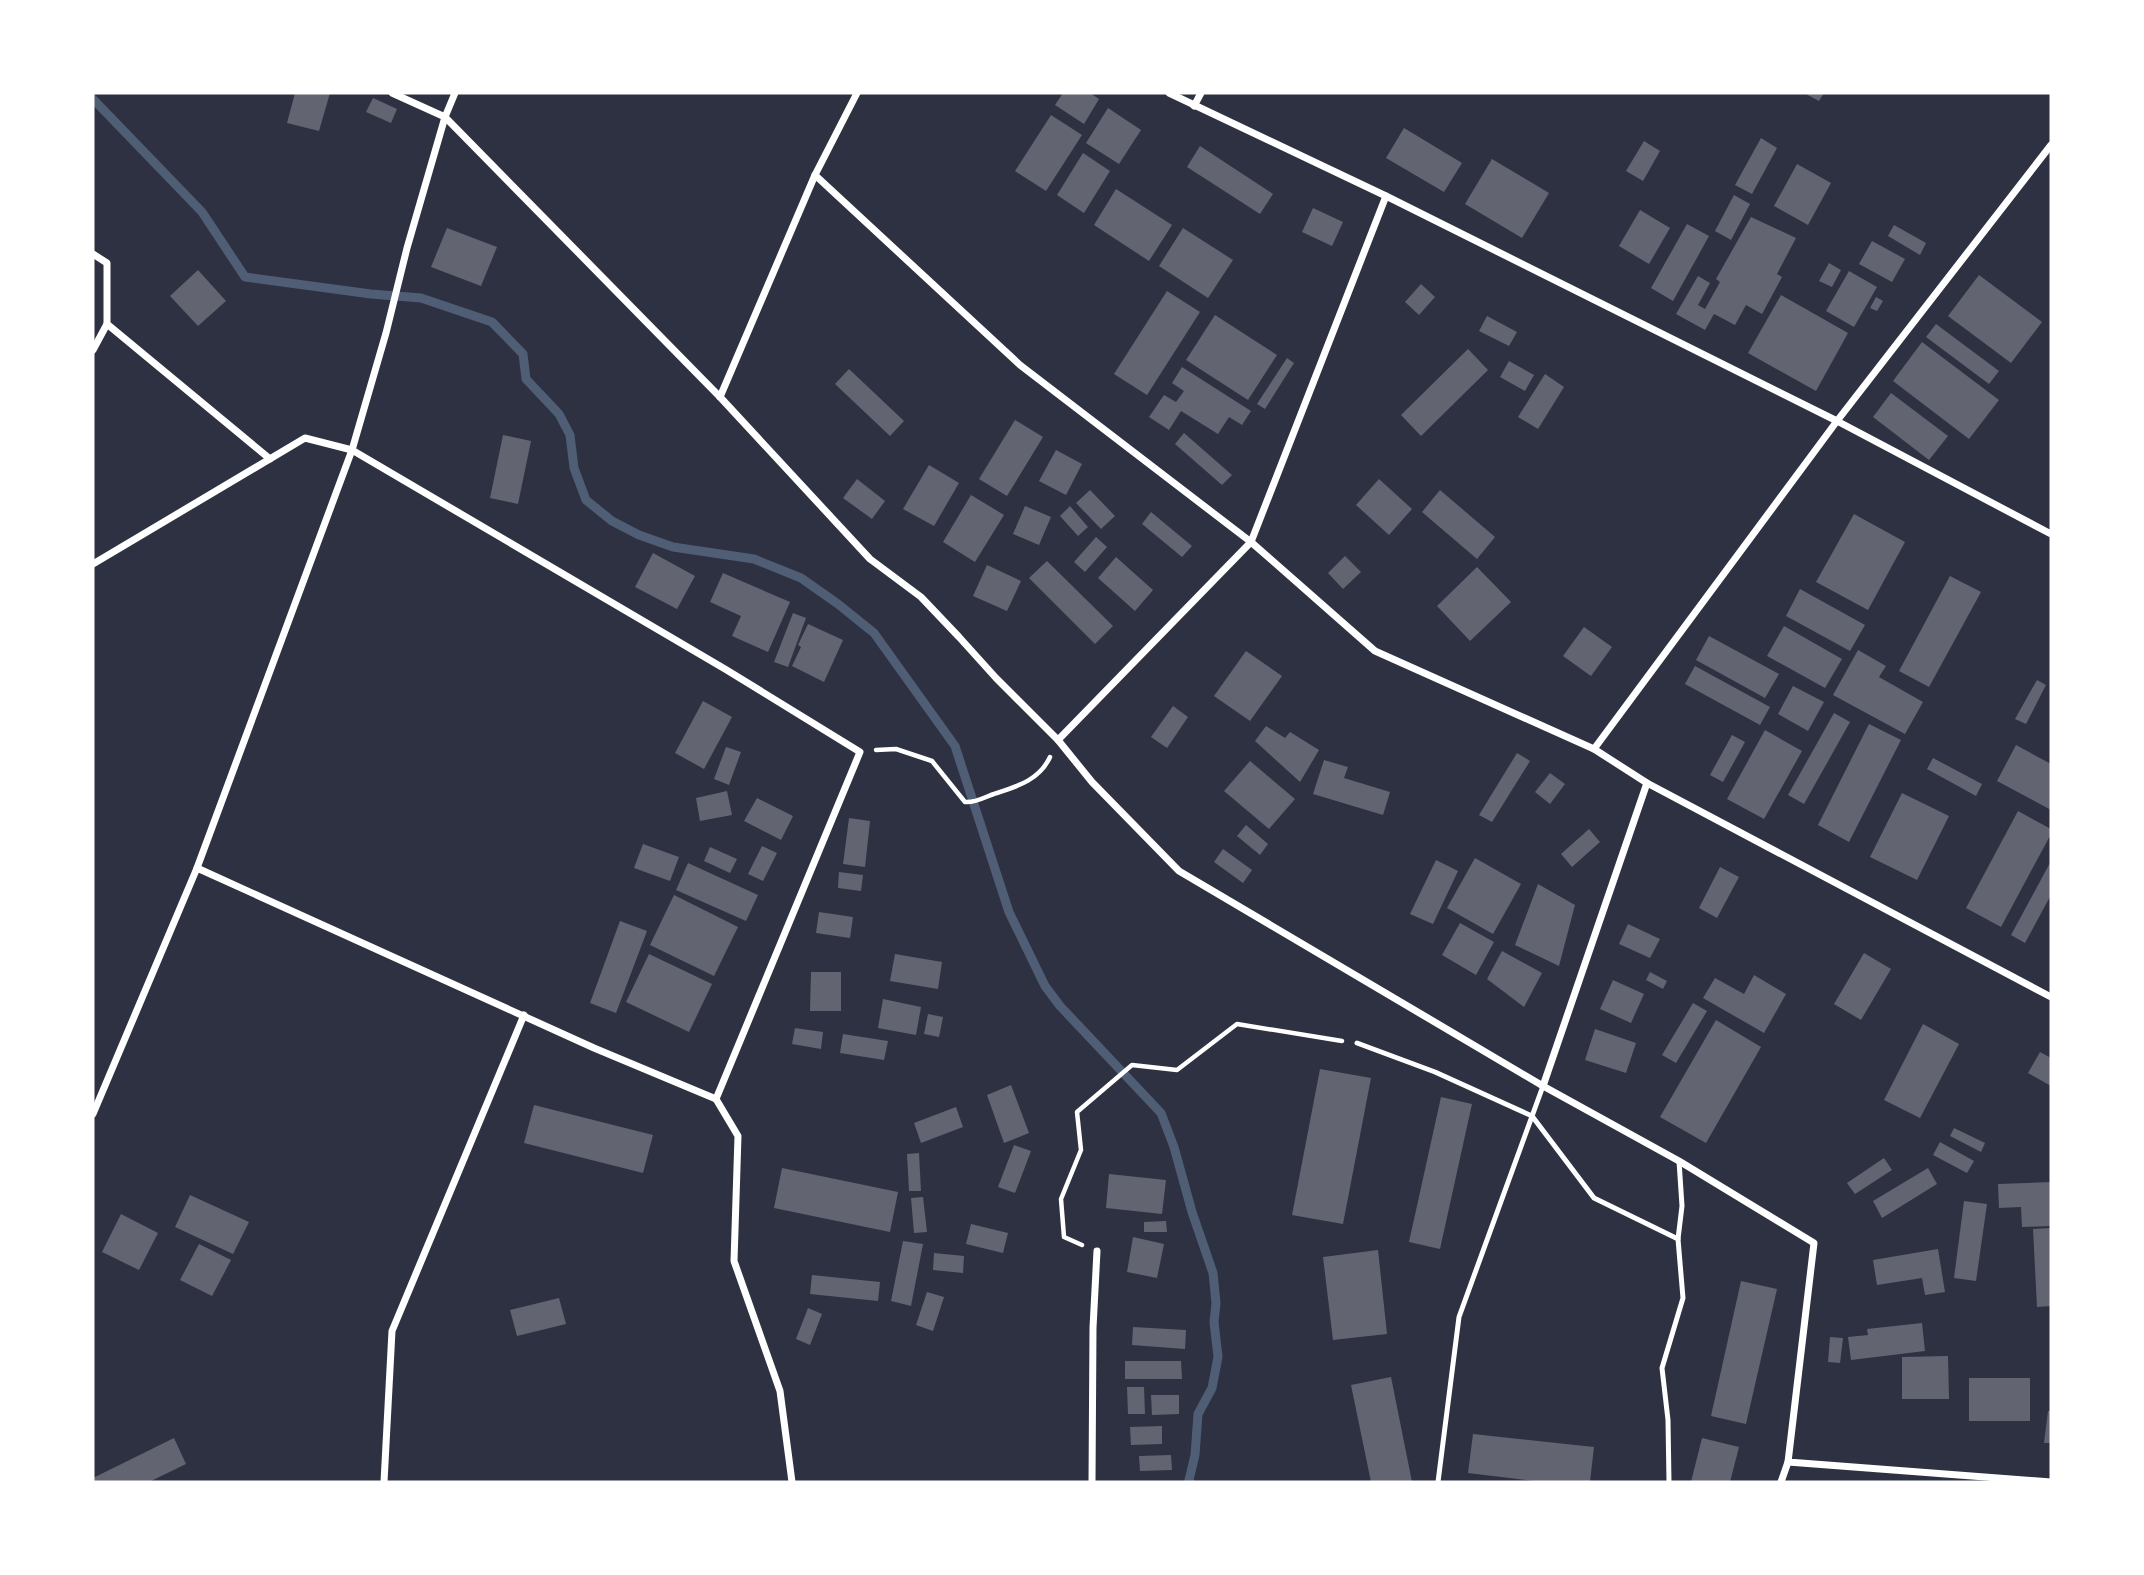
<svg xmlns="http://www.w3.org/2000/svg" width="2144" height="1575" font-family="'Sofia Sans Condensed',sans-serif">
  <rect width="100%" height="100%" fill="#2d3142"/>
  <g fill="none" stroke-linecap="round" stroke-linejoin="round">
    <polyline stroke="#4f5d75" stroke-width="9" points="93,99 202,212 245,277 371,294 421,298 492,322 523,354 526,379 559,414 570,435 574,468 586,500 612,521 639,535 673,547 754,559 801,578 838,604 874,633 955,746 1009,912 1045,986 1060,1006 1161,1113 1174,1147 1192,1212 1213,1273 1216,1303 1214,1322 1218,1357 1212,1388 1198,1414 1195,1455 1189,1480 1190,1482"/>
  </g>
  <g fill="#626471">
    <polygon points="295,93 330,93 319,131 287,123"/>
    <polygon points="1063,93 1090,93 1099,99 1084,124 1055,105"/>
    <polygon points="1804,93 1824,93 1819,101"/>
    <polygon points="373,98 397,109 391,123 366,112"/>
    <polygon points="1108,108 1141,130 1119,164 1086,143"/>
    <polygon points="1051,115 1082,135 1046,191 1015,171"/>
    <polygon points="1404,128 1462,163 1444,192 1386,158"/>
    <polygon points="1761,138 1777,148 1752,194 1735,185"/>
    <polygon points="1644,141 1660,151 1643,181 1626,171"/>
    <polygon points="1200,146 1273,194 1260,214 1187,167"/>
    <polygon points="1083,153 1110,171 1084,213 1057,195"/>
    <polygon points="1492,159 1549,193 1522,238 1465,204"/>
    <polygon points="1797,164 1831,183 1808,225 1774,206"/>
    <polygon points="1116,189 1172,225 1149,261 1094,225"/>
    <polygon points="1734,195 1750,204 1731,240 1715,231"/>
    <polygon points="1313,208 1343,222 1332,246 1302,232"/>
    <polygon points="1640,210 1670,228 1649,264 1619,246"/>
    <polygon points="1751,217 1796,238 1777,274 1782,277 1762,314 1746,305 1735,325 1714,314 1705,330 1676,314 1698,276 1710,283 1698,305 1705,309 1720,282 1716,279"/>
    <polygon points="1687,224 1709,236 1673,301 1651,288"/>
    <polygon points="1894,225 1926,243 1920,255 1888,236"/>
    <polygon points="447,228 497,247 481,286 431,267"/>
    <polygon points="1183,228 1233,260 1208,298 1159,266"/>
    <polygon points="1872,241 1905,259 1892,282 1859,264"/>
    <polygon points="1829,263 1841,270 1832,287 1819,281"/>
    <polygon points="198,270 226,301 198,326 170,296"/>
    <polygon points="1849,271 1877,287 1854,327 1826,311"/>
    <polygon points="1979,275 2042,322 2011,363 1948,316"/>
    <polygon points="1421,284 1435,297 1419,315 1405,302"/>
    <polygon points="1167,291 1200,312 1147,395 1114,374"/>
    <polygon points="1781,295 1848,333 1816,391 1748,353"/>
    <polygon points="1876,297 1883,301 1877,311 1870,308"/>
    <polygon points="1215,315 1277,355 1248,400 1186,360"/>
    <polygon points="1487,316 1517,332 1509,346 1479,331"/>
    <polygon points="1936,324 1999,371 1989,384 1926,337"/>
    <polygon points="1922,342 1999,400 1969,439 1893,381"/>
    <polygon points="1468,349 1488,370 1421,436 1401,415"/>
    <polygon points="1287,358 1294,363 1265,409 1257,404"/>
    <polygon points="1509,361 1534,375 1525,391 1500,377"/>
    <polygon points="1182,367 1251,411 1242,425 1229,417 1218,434 1181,411 1169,430 1149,417 1164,395 1176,402 1184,391 1172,383"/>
    <polygon points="849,369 904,421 890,436 835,384"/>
    <polygon points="1545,374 1564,387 1538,429 1518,417"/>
    <polygon points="1891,393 1948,436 1929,460 1873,417"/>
    <polygon points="1015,420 1043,437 1007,496 979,479"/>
    <polygon points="1184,433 1232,475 1222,485 1175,444"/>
    <polygon points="503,435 531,441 518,504 490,498"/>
    <polygon points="1056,450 1082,464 1066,495 1039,481"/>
    <polygon points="929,465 959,483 934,526 903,509"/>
    <polygon points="857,479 885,501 872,519 843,498"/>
    <polygon points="1379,479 1412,509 1389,535 1356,505"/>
    <polygon points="1090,490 1115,516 1101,529 1076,503"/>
    <polygon points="1440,490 1495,537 1477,559 1422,512"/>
    <polygon points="971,495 1004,515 975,562 943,542"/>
    <polygon points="1025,506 1051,517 1039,545 1013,534"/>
    <polygon points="1070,506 1088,527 1078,536 1060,516"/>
    <polygon points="1151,512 1192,546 1182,557 1142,524"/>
    <polygon points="1854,514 1905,542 1868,610 1816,582"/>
    <polygon points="1096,537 1107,547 1085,572 1074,562"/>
    <polygon points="653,553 695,576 677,609 635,587"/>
    <polygon points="1345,556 1361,572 1343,589 1328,573"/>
    <polygon points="1116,557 1153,590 1135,611 1098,578"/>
    <polygon points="1047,561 1113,626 1095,644 1029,578"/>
    <polygon points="987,565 1021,581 1007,611 973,596"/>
    <polygon points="1477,567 1511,602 1470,641 1437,606"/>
    <polygon points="723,573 790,602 768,652 732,636 741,616 710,602"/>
    <polygon points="1950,576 1981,592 1929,687 1899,671"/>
    <polygon points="1800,589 1865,625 1850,651 1786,616"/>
    <polygon points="793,613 806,618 788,667 774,662"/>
    <polygon points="808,624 843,640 824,682 792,666 801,647 798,645"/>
    <polygon points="1784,626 1842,659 1825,688 1767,656"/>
    <polygon points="1584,627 1612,647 1591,676 1563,656"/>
    <polygon points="1709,636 1779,674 1765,698 1696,660"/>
    <polygon points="1858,650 1886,666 1879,677 1923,702 1905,734 1833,695"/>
    <polygon points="1246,651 1282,676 1250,721 1214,696"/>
    <polygon points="1695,666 1770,707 1760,725 1685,684"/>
    <polygon points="2037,680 2046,685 2026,724 2015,719"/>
    <polygon points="1793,686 1824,702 1808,731 1778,714"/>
    <polygon points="703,701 732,717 704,769 675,753"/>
    <polygon points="1173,706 1188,717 1167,748 1151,737"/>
    <polygon points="1834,713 1850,722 1804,804 1788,795"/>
    <polygon points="1869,724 1901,740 1849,842 1818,825"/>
    <polygon points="1266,726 1285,738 1290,732 1319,750 1300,782 1255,741"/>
    <polygon points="1765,730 1802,751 1764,819 1727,799"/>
    <polygon points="1732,735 1745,742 1723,782 1710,775"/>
    <polygon points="2016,745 2051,764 2051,810 1997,781"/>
    <polygon points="726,747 741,752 729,785 714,779"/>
    <polygon points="1517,753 1530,761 1492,822 1479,815"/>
    <polygon points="1933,758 1982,784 1976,796 1927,769"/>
    <polygon points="1324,760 1348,767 1344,778 1390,792 1383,815 1313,794"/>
    <polygon points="1250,761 1295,799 1269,829 1224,791"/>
    <polygon points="1550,773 1565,784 1550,804 1535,792"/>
    <polygon points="727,791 732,815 700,821 696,798"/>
    <polygon points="1902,793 1949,816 1917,880 1870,857"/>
    <polygon points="757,798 793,816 781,840 744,821"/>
    <polygon points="2018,811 2051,829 2051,834 2001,927 1966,908"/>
    <polygon points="849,818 870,821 865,867 843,864"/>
    <polygon points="1246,825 1268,844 1260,855 1237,836"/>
    <polygon points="1589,829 1600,842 1572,867 1561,854"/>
    <polygon points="643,844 679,857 670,881 634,868"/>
    <polygon points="762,846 777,853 763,881 748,874"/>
    <polygon points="710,847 737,859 730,873 704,861"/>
    <polygon points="1223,849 1252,870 1243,883 1214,862"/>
    <polygon points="1475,858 1521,884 1493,934 1447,908"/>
    <polygon points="1436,860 1458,871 1433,924 1410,914"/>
    <polygon points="2051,861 2051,895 2025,943 2011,935"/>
    <polygon points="688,863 758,895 746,921 676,890"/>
    <polygon points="1720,867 1739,877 1717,918 1699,908"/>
    <polygon points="839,872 863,875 861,891 838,888"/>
    <polygon points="1538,884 1575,905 1559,966 1515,945"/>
    <polygon points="674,895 738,927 714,976 650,945"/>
    <polygon points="819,912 853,917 850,938 816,933"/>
    <polygon points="620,921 647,931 616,1013 590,1003"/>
    <polygon points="1460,923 1494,942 1476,975 1442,955"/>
    <polygon points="1628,924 1660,939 1650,958 1619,944"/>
    <polygon points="1502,951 1542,973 1524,1007 1487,979"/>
    <polygon points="1864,953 1891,969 1861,1020 1834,1004"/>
    <polygon points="649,954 712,984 689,1032 626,1002"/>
    <polygon points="895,954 942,962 938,989 890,981"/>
    <polygon points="811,972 841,972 841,1011 810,1011"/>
    <polygon points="1650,972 1667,981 1663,989 1646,980"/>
    <polygon points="1754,975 1786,994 1764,1033 1703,998 1715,978 1744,994"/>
    <polygon points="1613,980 1644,994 1631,1023 1600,1009"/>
    <polygon points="883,999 921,1007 916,1035 878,1028"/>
    <polygon points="1693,1003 1707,1011 1676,1063 1662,1055"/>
    <polygon points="928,1014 943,1017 939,1037 924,1034"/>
    <polygon points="1716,1020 1761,1047 1706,1143 1660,1117"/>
    <polygon points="1923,1024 1959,1044 1920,1118 1884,1100"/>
    <polygon points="795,1028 823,1032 821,1049 792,1044"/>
    <polygon points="1595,1029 1636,1043 1626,1073 1585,1060"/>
    <polygon points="843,1034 888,1041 884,1060 840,1053"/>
    <polygon points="2040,1052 2051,1058 2051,1086 2028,1073"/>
    <polygon points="1320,1069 1371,1078 1343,1224 1292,1215"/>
    <polygon points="1011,1085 1029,1133 1004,1143 987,1095"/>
    <polygon points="1441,1097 1472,1104 1440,1249 1409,1242"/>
    <polygon points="534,1105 653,1135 643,1173 524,1143"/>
    <polygon points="956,1107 963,1127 921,1143 914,1123"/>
    <polygon points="1954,1128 1985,1143 1981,1152 1950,1136"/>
    <polygon points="1940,1142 1974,1161 1967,1173 1933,1155"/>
    <polygon points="1014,1145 1031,1151 1015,1193 998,1187"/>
    <polygon points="919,1153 921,1191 909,1191 907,1154"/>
    <polygon points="1884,1158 1892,1170 1855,1194 1847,1183"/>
    <polygon points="782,1168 898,1192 890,1232 774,1208"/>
    <polygon points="1928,1168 1937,1184 1882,1218 1873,1201"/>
    <polygon points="1109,1174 1166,1180 1162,1214 1106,1208"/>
    <polygon points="2051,1182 2051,1226 2022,1227 2021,1207 1999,1208 1998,1184"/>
    <polygon points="190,1195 249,1222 233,1254 175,1227"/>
    <polygon points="923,1197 927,1232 914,1233 911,1198"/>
    <polygon points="1964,1201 1987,1204 1976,1281 1954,1278"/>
    <polygon points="121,1214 158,1233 139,1270 102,1252"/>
    <polygon points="1166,1221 1167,1232 1144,1232 1144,1222"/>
    <polygon points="971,1224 1008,1233 1003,1253 966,1244"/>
    <polygon points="2051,1228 2051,1306 2037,1307 2033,1229"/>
    <polygon points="1133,1237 1164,1244 1157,1278 1127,1272"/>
    <polygon points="903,1241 923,1244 911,1306 891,1301"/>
    <polygon points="199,1244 231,1260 212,1296 180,1280"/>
    <polygon points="1938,1249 1945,1292 1925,1295 1922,1278 1877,1285 1873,1260"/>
    <polygon points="1378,1250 1387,1334 1333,1340 1323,1257"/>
    <polygon points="934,1253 964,1256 963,1273 933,1270"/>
    <polygon points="812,1275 880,1282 878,1301 810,1294"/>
    <polygon points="1741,1281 1777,1289 1746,1424 1711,1416"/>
    <polygon points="927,1292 944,1297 933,1331 916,1325"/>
    <polygon points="559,1298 566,1324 517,1336 510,1310"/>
    <polygon points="808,1308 822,1314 810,1345 796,1339"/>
    <polygon points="1922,1323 1925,1351 1851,1360 1848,1337 1868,1335 1867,1329"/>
    <polygon points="1133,1327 1186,1330 1185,1349 1132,1345"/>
    <polygon points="1830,1337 1843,1338 1840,1363 1828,1362"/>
    <polygon points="1948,1356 1949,1399 1902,1399 1902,1357"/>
    <polygon points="1125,1361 1181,1361 1182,1379 1125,1379"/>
    <polygon points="1391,1377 1412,1482 1371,1482 1351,1385"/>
    <rect x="1969" y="1378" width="61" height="43"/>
    <polygon points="1127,1387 1144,1387 1145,1414 1128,1414"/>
    <polygon points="1151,1395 1179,1395 1179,1414 1152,1415"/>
    <polygon points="2048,1411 2051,1411 2051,1443 2044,1443"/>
    <polygon points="1162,1426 1162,1444 1131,1445 1130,1427"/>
    <polygon points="1473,1434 1594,1447 1590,1482 1542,1482 1468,1473"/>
    <polygon points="174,1438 186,1464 149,1482 93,1482 93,1478"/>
    <polygon points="1702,1438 1739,1447 1730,1482 1691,1482"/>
    <polygon points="1171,1455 1172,1470 1140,1471 1139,1456"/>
  </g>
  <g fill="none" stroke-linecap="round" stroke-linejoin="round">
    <g stroke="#fff" stroke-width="4.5">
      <path d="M 876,750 L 896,749 L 932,761 L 965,802 C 977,803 986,796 997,793 C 1019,786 1040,779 1050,757"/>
      <polyline points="1082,1245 1064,1237 1061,1199 1081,1150 1077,1112 1132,1065 1177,1070 1237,1024 1342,1041"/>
    </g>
    <g stroke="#fff" stroke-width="5">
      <polyline points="1357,1043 1435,1072 1532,1116 1594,1198 1678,1239"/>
      <polyline points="1438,1482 1459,1317 1543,1086"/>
      <polyline points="1669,1482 1668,1420 1662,1368 1683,1298 1678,1239 1682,1206 1679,1161"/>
    </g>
    <g stroke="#fff" stroke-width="7">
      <polyline points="392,93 445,117 720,397 870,559 921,597 959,637 996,678 1058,740 1092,782 1179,871 1543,1086"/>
      <polyline points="1169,93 1386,196 1837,421 2051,534"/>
      <polyline points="1194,106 1201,93"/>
      <polyline points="815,175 1020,365 1251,542 1375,651 1594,749 1647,783 2051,997"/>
      <polyline points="93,254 107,263 107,324 270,459"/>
      <polyline points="93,350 107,324"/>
      <polyline points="720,397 815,175 857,93"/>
      <polyline points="93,564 305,438 352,450 725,669 860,752 716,1099"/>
      <polyline points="1058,740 1251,542 1386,196"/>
      <polyline points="1594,749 1837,421 2051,145"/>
      <polyline points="1647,783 1543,1086 1679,1161 1814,1243 1788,1462 2051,1482"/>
      <polyline points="197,868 594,1048 716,1099 738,1136 734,1261 780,1391 792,1482"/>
      <polyline points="93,1114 197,868 352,450 386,333 407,248 445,117 455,93"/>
      <polyline points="384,1482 392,1331 524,1015"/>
      <polyline points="1092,1482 1093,1328 1097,1251"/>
      <polyline points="1781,1482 1788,1462"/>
    </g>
  </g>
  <rect width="2144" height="1575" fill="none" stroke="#ffffff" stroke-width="189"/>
</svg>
